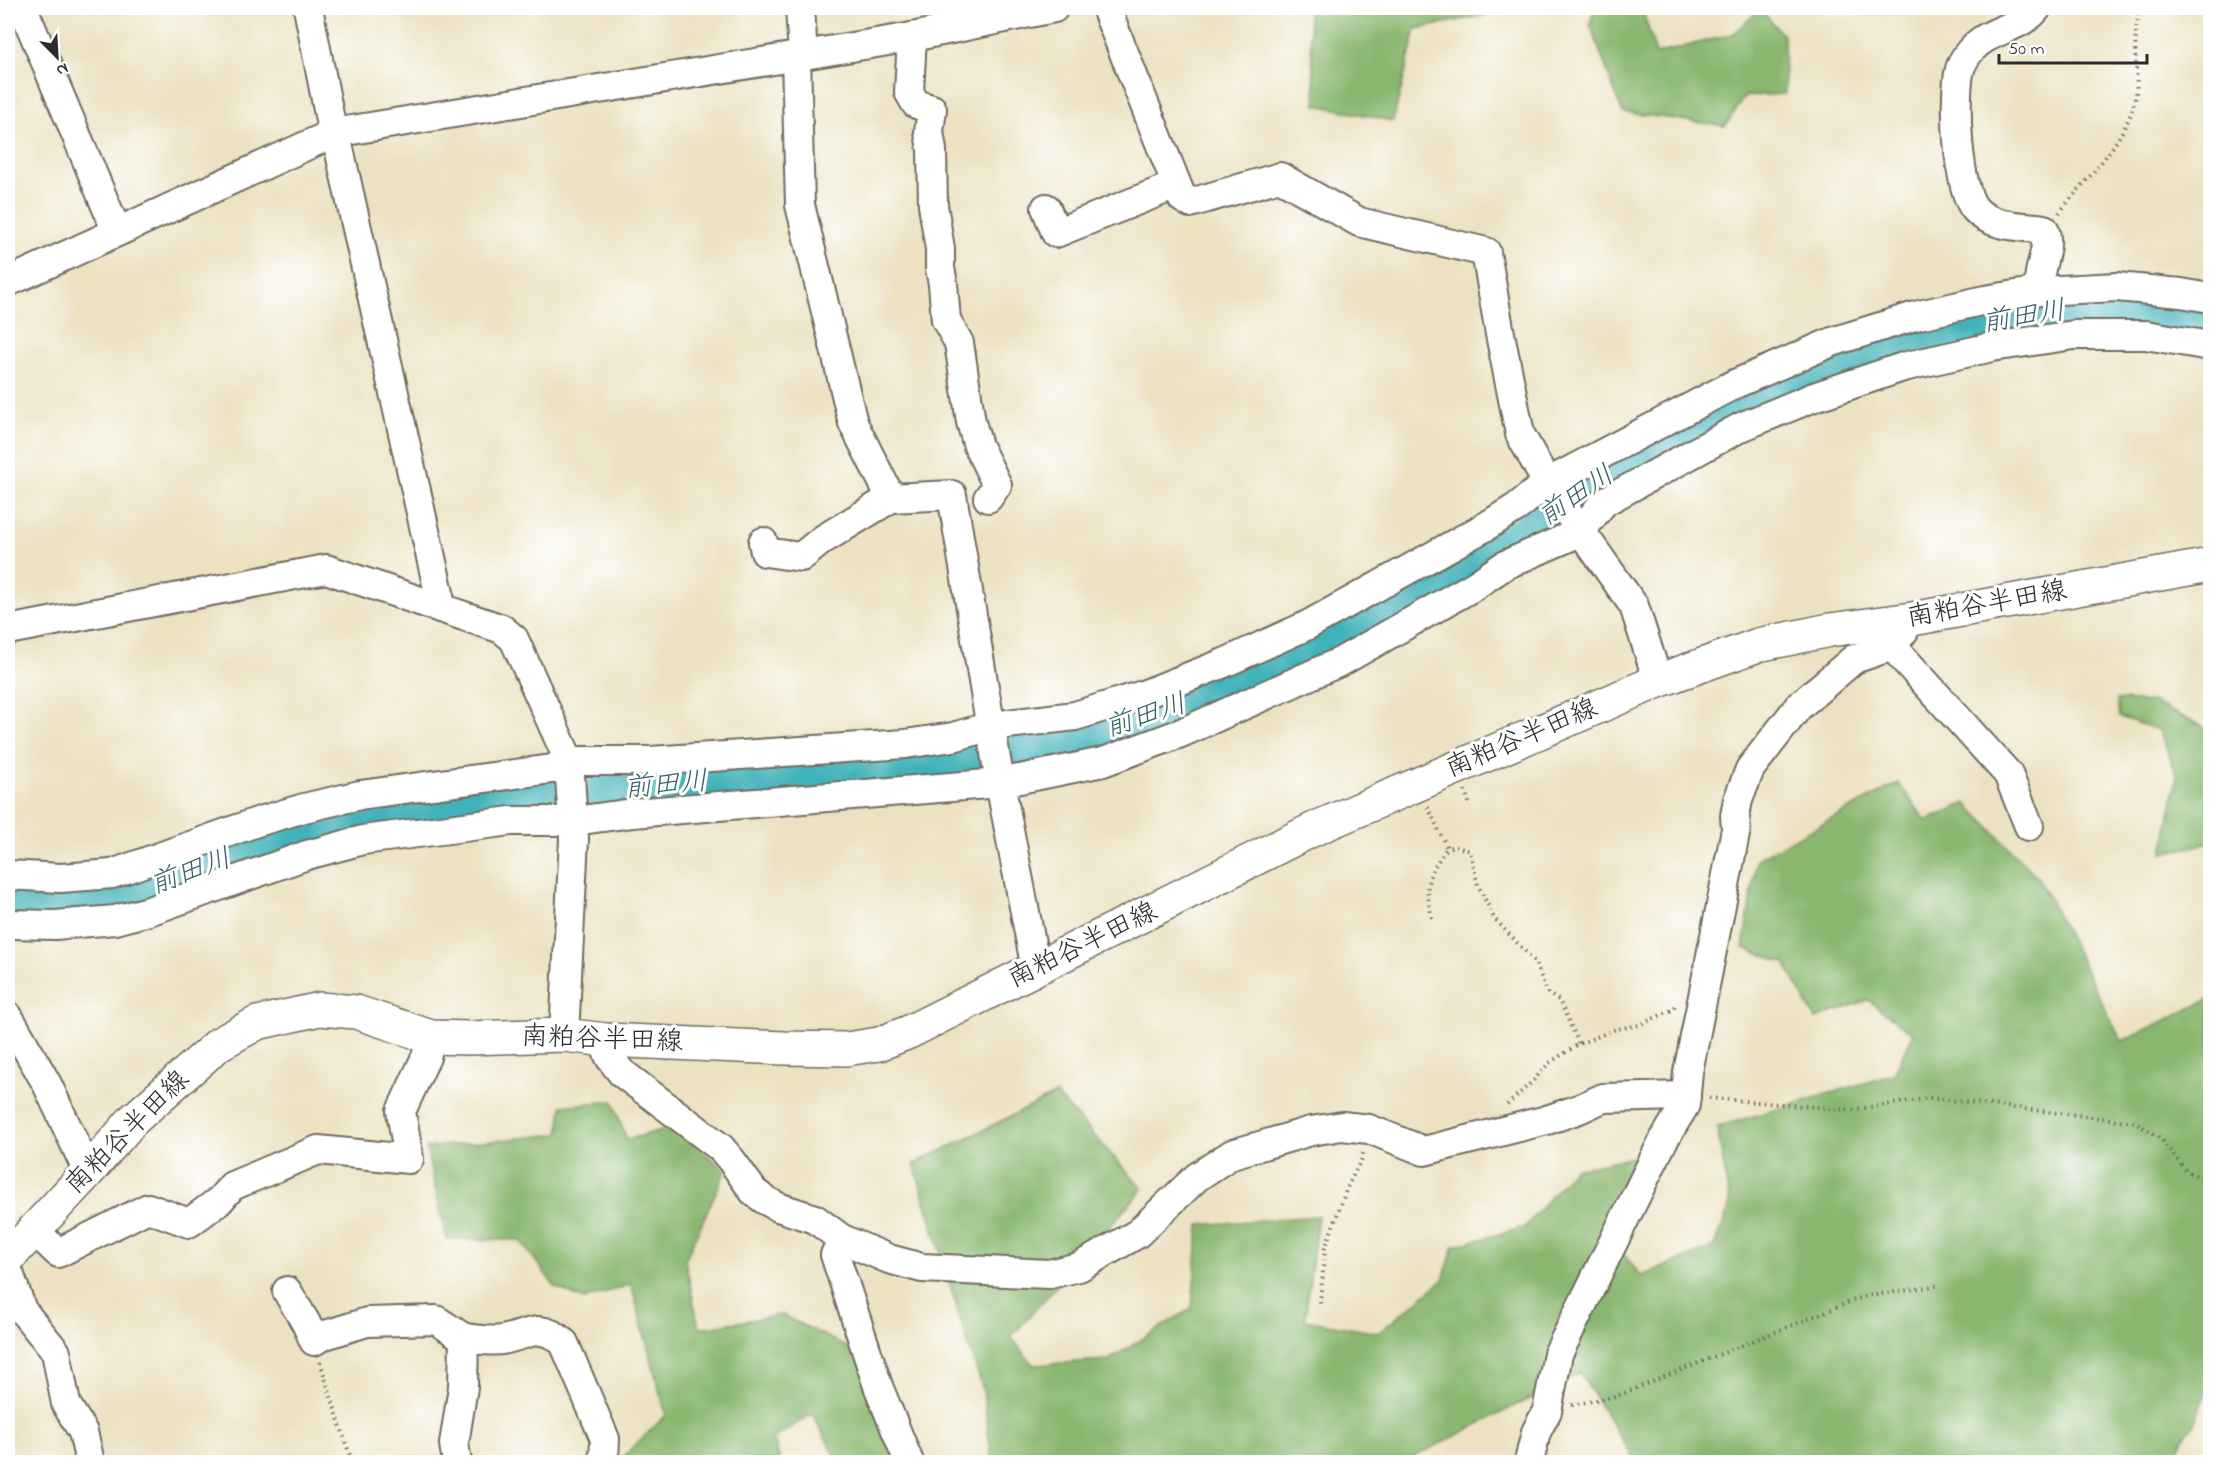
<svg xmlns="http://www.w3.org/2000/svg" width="2218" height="1470" font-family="'Indie Flower','Klee One',sans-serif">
  <rect width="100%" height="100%" fill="#fff"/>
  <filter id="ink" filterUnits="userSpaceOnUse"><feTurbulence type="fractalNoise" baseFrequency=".0167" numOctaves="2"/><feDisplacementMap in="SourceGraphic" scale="12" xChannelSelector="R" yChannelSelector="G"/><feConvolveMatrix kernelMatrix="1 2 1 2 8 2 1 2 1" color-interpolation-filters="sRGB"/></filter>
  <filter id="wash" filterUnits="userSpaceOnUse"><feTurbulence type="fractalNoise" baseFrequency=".008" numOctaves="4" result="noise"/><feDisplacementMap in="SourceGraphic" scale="24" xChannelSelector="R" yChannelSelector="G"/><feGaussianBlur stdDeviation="1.35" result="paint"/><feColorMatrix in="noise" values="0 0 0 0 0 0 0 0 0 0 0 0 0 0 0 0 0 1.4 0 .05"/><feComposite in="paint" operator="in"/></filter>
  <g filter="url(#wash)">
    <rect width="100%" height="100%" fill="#ece2c2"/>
    <g fill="#8ab770" stroke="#5a714e" stroke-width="1.5">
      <polygon points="1308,8 1520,8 1416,29 1393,121 1316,105"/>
      <polygon points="1594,8 1642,8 1656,54 1733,34 1760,9 1784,36 1785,94 1745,96 1725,126 1622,112 1590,24"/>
      <polygon points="2117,700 2152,702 2200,725 2210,732 2210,843 2163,853 2177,776 2159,730 2119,717"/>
      <polygon points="1898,783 1926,821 1966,803 2039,879 2122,1041 2210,999 2210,1382 2194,1423 2169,1462 1636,1462 1580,1373 1404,1462 992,1462 983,1389 965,1335 914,1164 1056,1094 1143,1189 1011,1337 1033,1365 1109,1360 1192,1308 1199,1225 1318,1216 1305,1320 1378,1333 1443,1280 1454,1246 1525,1227 1574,1169 1647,1154 1610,1237 1641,1276 1715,1246 1730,1204 1717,1127 1894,1074 1913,1034 1868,1000 1815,1019 1785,963 1743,948 1757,859"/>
      <polygon points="613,1101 627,1140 672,1127 726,1170 685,1260 699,1328 782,1315 854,1350 899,1462 839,1462 812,1414 774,1438 780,1462 618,1462 666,1415 631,1284 584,1300 555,1287 520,1240 447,1239 426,1148 559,1134 562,1106"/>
    </g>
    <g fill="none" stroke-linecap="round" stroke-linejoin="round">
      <polyline stroke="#42b2ba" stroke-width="36" points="8,898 47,903 129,895 305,831 361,818 444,807 585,793 864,772 939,764 1029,750 1124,727 1236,685 1313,649 1516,538 1624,466 1704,423 1806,377 1946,331 2062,310 2112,307 2210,322"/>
    </g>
  </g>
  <g filter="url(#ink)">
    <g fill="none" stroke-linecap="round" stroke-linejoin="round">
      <defs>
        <g id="minor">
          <polyline points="23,8 117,232"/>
          <polyline points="308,8 331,125 338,144 439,593 440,608"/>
          <polyline points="800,8 803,55"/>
          <polyline points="1106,8 1182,198 1190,203 1280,177 1359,222 1486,252 1500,334 1520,434 1547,483 1634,606 1658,681"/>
          <path d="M 2037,8 C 2021,29 1989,29 1972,49 C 1967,54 1962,63 1960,69 C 1953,96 1957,188 1975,209 C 1990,227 2023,226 2044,229 C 2052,249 2035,270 2040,291"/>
          <polyline points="912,37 1054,8"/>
          <polyline points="1046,208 1056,233 1176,185"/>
          <polyline points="8,282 334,133 912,37 909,92 916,104 932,109 929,132 932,150 933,205 940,249 940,268 943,284 946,320 959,343 971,422 978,446 997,485 988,498"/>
          <polyline points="891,498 952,495 1000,783 1036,969"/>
          <polyline points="763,542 765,552 801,557 822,540 891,498 853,423 800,205 796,57"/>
          <polyline points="8,630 326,569 502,629 514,639 569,761 574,839 564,1035"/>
          <polyline points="1904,631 1892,646 2008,774 2029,826"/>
          <polyline points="8,875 61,878 112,874 257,822 304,808 360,795 552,769 569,761 650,761 905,744 953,737 991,726 1075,716 1143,695 1224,663 1306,626 1485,527 1517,507 1547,483 1735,384 1832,342 1915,316 1985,300 2040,291 2117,287 2181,293 2210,298"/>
          <polyline points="8,924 55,925 115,920 149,911 307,855 363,840 511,821 574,821 633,813 1000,783 1103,762 1181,733 1342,661 1474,586 1505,565 1580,532 1604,502 1741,427 1814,397 1903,367 1992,347 2074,335 2146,335 2210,346"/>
          <polyline points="8,1016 47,1084 88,1172"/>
          <path d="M 606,1040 C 604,1053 614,1063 622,1073 L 721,1148 L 732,1161 L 754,1192 L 765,1200 L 778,1207 L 815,1219 L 842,1239 L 889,1259 L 922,1268 L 1049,1274 L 1079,1267 L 1137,1234 L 1197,1177 L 1232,1154 L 1311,1131 L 1342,1126 L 1369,1129 L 1424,1151 L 1547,1120 L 1579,1109 L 1603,1098 L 1686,1096"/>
          <polyline points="33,1229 58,1253 148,1208 189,1223 220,1200 232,1186 318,1150 409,1159 401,1111 426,1057 431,1037"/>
          <polyline points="842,1239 835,1255 878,1386 909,1462"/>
          <polyline points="8,1270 22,1310 56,1352 66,1404 83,1432 90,1462"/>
          <polyline points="287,1291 306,1323 314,1341 325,1335 367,1322 436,1320 464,1338 463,1387 454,1444 457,1462"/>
          <path d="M 464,1338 C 476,1339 491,1342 502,1340 C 529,1335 540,1321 564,1343 L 605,1439 L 604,1459 L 601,1462"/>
          <polyline points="1529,1462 1536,1432 1547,1411 1558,1354 1663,1141 1685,1105 1688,1072 1736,829 1735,816 1738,800 1750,769 1799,706 1854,659 1892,646"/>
        </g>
        <polyline id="major" points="8,1258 88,1172 133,1120 219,1044 257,1023 320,1009 356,1012 431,1037 468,1038 564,1035 606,1040 784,1048 846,1049 879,1044 909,1032 1314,829 1658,681 1758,645 1830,630 1912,619 2210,565"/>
      </defs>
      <use href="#minor" stroke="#6f6b60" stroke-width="32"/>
      <use href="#major" stroke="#6f6b60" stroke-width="36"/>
      <g stroke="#6f6b60" stroke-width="4" stroke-dasharray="1.5 4.5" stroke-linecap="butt">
        <path d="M 2059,213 C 2085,180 2130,138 2136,94 C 2138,74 2134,55 2136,35 C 2136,26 2139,16 2140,8"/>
        <polyline points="1465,790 1470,806"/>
        <polyline points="1428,807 1447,848 1455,846 1470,851 1478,885 1494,918 1535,962 1548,994 1559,1000 1579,1044"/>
        <path d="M 1432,918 C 1424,882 1426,878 1447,848"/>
        <polyline points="1709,1098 1852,1110 1931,1098 2135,1122 2160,1138 2186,1171 2210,1181"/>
        <polyline points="1507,1105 1533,1081 1549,1063 1579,1044 1616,1029 1639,1025 1672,1010 1677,1004"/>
        <polyline points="1320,1303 1325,1248 1347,1188 1361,1160 1364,1150"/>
        <polyline points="320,1362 352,1462"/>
        <polyline points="1572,1405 1617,1396 1862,1297 1941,1285"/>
      </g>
      <use href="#minor" stroke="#fff" stroke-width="28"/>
      <use href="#major" stroke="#fff" stroke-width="33"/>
    </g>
  </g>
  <g text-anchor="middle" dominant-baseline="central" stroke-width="6" stroke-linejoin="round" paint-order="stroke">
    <g font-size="27" fill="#2b2b2b" stroke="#fff">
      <text transform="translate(1987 605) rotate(-10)">南粕谷半田線</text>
      <text transform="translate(1522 739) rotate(-23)">南粕谷半田線</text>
      <text transform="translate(1083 946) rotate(-26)">南粕谷半田線</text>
      <text transform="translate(602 1040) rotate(2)">南粕谷半田線</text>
      <text transform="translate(128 1133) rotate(-45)">南粕谷半田線</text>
    </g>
    <g font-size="28" font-style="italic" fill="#346164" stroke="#fff">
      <text transform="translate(2024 318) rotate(-9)">前田川</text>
      <text transform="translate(1577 497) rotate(-34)">前田川</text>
      <text transform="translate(1146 717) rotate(-18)">前田川</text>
      <text transform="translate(666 786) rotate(-5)">前田川</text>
      <text transform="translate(191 873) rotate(-20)">前田川</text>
    </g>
  </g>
  <rect width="2218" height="1470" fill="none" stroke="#fff" stroke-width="30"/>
  <g transform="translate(57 57) rotate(156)" stroke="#ffffff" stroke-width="4.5" paint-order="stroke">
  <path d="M0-4.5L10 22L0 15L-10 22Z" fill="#2b2b2b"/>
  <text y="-9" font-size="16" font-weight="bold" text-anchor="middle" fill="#2b2b2b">N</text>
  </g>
  <path d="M1999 54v9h148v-9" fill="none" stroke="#2b2b2b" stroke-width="3"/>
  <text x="2008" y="54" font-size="18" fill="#2b2b2b" stroke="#ffffff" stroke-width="4.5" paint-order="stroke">50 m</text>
</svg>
